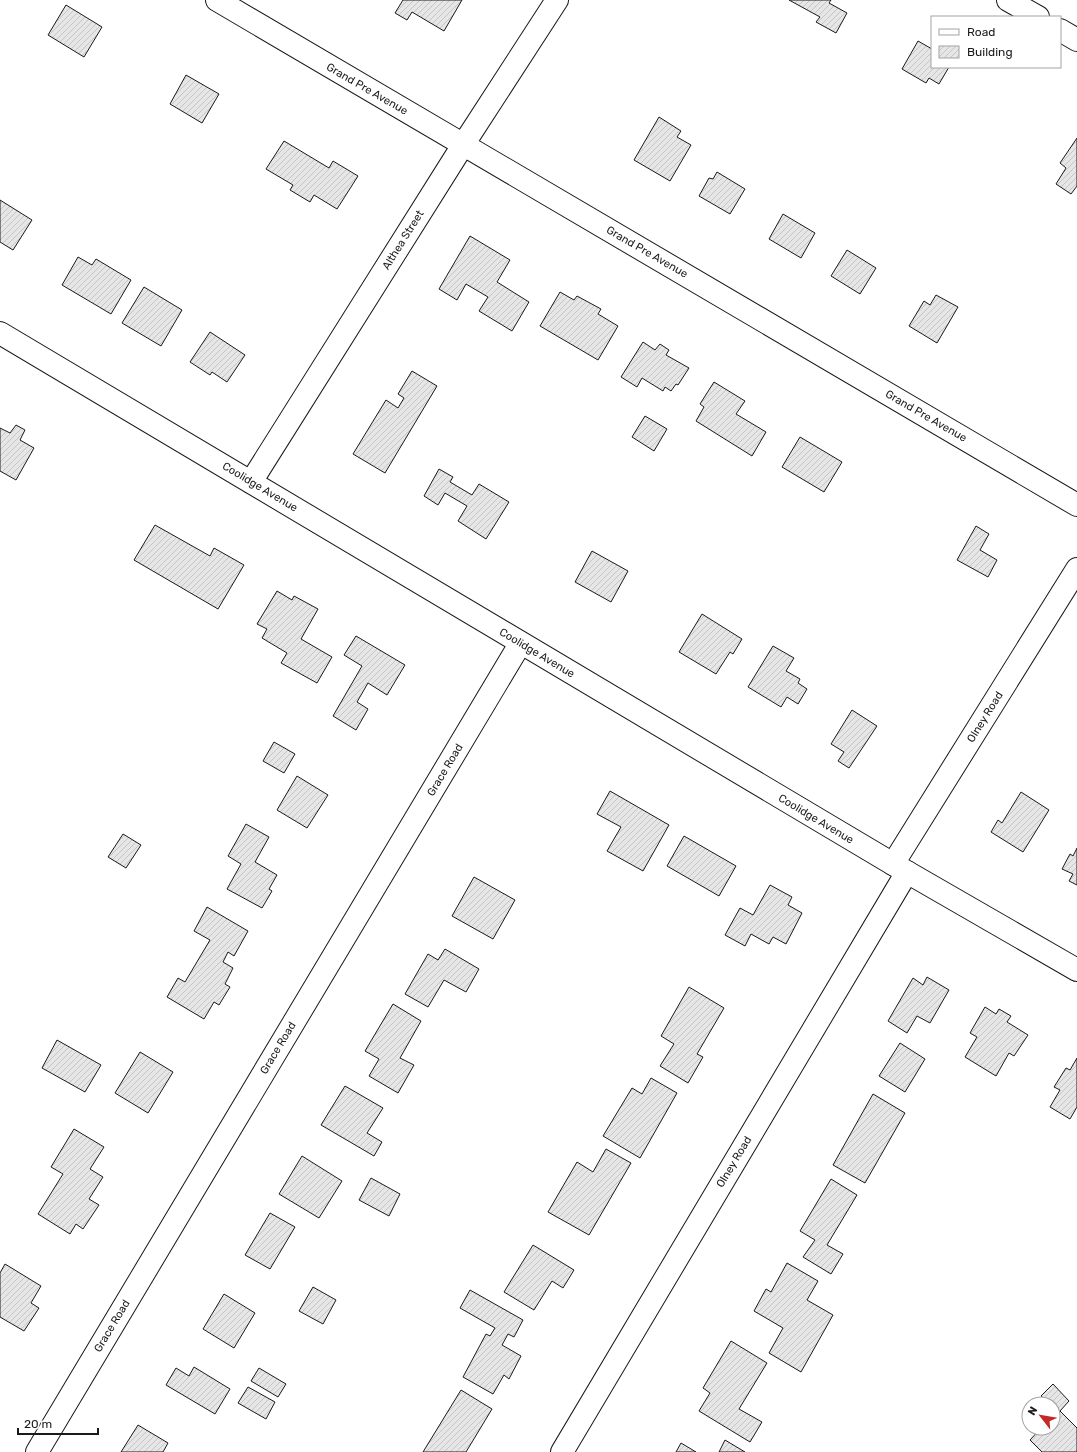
<svg xmlns="http://www.w3.org/2000/svg" width="1077" height="1452" font-family="Rubik,sans-serif">
  <defs>
    <pattern id="building-hatch" width="6" height="6" patternUnits="userSpaceOnUse"><rect width="6" height="6" fill="#e6e6e6"/><path d="M-1 1l2-2M0 6l6-6M5 7l2-2" fill="none" stroke="#c5c5c5"/></pattern>
  </defs>
  <rect width="100%" height="100%" fill="#fff"/>
  <g fill="url(#building-hatch)" stroke="#1a1a1a">
    <polygon points="403,0 462,0 444,31 412,12 407,20 395,13"/>
    <polygon points="789,0 831,0 829,3 847,13 836,33 816,22 820,17"/>
    <polygon points="66,5 102,27 84,57 48,35"/>
    <polygon points="918,41 932,49 932,67 949,67 939,84 929,78 926,83 902,69"/>
    <polygon points="186,75 219,94 202,123 170,104"/>
    <polygon points="659,117 681,131 677,137 691,145 670,181 634,160"/>
    <polygon points="1077,138 1077,186 1071,194 1056,184 1066,168 1060,163"/>
    <polygon points="284,141 329,168 333,161 358,176 337,209 314,195 310,202 290,190 293,185 266,169"/>
    <polygon points="717,172 745,189 730,214 699,196 709,178 713,179"/>
    <polygon points="0,200 32,220 13,250 0,242"/>
    <polygon points="783,214 815,233 801,258 769,239"/>
    <polygon points="470,236 510,260 497,282 529,302 512,331 479,311 488,297 466,284 457,300 439,289"/>
    <polygon points="847,250 876,268 860,294 831,276"/>
    <polygon points="78,257 92,265 96,259 131,280 111,314 62,285"/>
    <polygon points="144,287 182,310 161,346 122,323"/>
    <polygon points="560,292 574,300 577,296 601,309 598,314 618,326 598,360 540,326"/>
    <polygon points="936,295 958,307 937,343 909,326 924,301 930,305"/>
    <polygon points="210,332 245,355 227,382 212,372 210,375 190,362"/>
    <polygon points="643,342 655,350 660,344 669,350 666,355 689,368 678,385 676,384 671,391 665,387 663,391 642,378 637,387 621,377"/>
    <polygon points="412,371 437,386 385,473 353,454 386,400 398,408 404,398 398,394"/>
    <polygon points="714,382 745,401 736,414 766,432 752,456 696,421 704,407 700,404"/>
    <polygon points="645,416 667,429 654,451 632,437"/>
    <polygon points="16,425 25,430 20,440 34,448 16,480 0,471 0,428 10,433"/>
    <polygon points="800,437 842,462 824,492 782,467"/>
    <polygon points="439,469 453,477 450,482 472,495 479,484 509,502 486,539 458,521 467,506 445,493 438,505 424,496"/>
    <polygon points="155,525 210,556 214,548 244,565 218,609 134,560"/>
    <polygon points="976,526 989,534 980,550 997,560 988,577 957,560"/>
    <polygon points="592,551 628,571 611,602 575,582"/>
    <polygon points="277,591 292,600 294,596 318,609 301,639 332,657 317,683 281,663 287,653 262,638 267,629 257,624"/>
    <polygon points="702,614 742,639 733,654 730,652 716,674 679,652"/>
    <polygon points="356,636 405,665 387,695 368,683 357,702 368,709 356,730 333,716 362,666 344,655"/>
    <polygon points="773,646 794,658 786,671 800,679 798,683 807,689 798,704 787,697 781,707 748,687"/>
    <polygon points="852,710 877,726 849,768 838,761 844,752 831,744"/>
    <polygon points="274,742 295,754 284,773 263,761"/>
    <polygon points="297,776 328,795 307,828 277,810"/>
    <polygon points="610,791 669,825 643,871 607,851 621,827 597,814"/>
    <polygon points="1021,792 1049,810 1023,852 991,832 998,820 1002,823"/>
    <polygon points="246,824 269,837 255,862 277,875 269,889 272,891 262,908 227,889 241,864 228,856"/>
    <polygon points="123,834 141,845 126,868 108,857"/>
    <polygon points="684,836 736,866 719,896 667,866"/>
    <polygon points="1077,848 1077,885 1069,881 1073,874 1062,869 1070,854 1073,856"/>
    <polygon points="474,877 515,900 493,939 452,916"/>
    <polygon points="770,885 792,897 788,905 802,913 786,944 773,937 769,944 751,934 745,946 725,935 740,908 753,915"/>
    <polygon points="207,907 248,931 234,956 228,952 223,962 233,968 225,984 230,987 219,1005 214,1002 204,1019 167,997 178,978 185,982 210,940 194,931"/>
    <polygon points="445,949 479,969 466,992 444,980 428,1007 405,994 428,954 438,960"/>
    <polygon points="927,977 949,990 930,1023 917,1016 907,1033 888,1021 913,978 923,985"/>
    <polygon points="689,987 724,1008 697,1054 703,1057 688,1083 660,1066 674,1044 661,1036"/>
    <polygon points="393,1004 421,1021 400,1058 414,1065 398,1093 369,1076 379,1059 365,1051"/>
    <polygon points="985,1007 996,1014 999,1009 1011,1016 1007,1022 1028,1035 1014,1056 1009,1053 996,1076 965,1057 977,1037 970,1033"/>
    <polygon points="57,1040 101,1065 85,1092 42,1068"/>
    <polygon points="900,1043 925,1059 905,1092 879,1076"/>
    <polygon points="140,1052 173,1072 148,1113 115,1093"/>
    <polygon points="1077,1058 1077,1107 1070,1119 1050,1107 1060,1090 1054,1087 1066,1068 1070,1070"/>
    <polygon points="651,1078 677,1093 640,1158 603,1136 632,1088 642,1094"/>
    <polygon points="345,1086 383,1108 367,1133 382,1142 374,1156 321,1125"/>
    <polygon points="873,1094 905,1113 865,1183 833,1165"/>
    <polygon points="74,1129 104,1147 90,1169 103,1177 89,1199 99,1205 83,1229 76,1224 70,1234 38,1214 63,1174 51,1167"/>
    <polygon points="606,1149 631,1163 589,1235 548,1212 577,1162 593,1172"/>
    <polygon points="302,1156 342,1181 319,1218 279,1194"/>
    <polygon points="371,1178 400,1194 389,1216 359,1200"/>
    <polygon points="831,1179 857,1195 827,1245 843,1254 831,1274 803,1257 815,1240 800,1231"/>
    <polygon points="270,1213 295,1227 270,1269 245,1255"/>
    <polygon points="533,1245 574,1270 563,1288 552,1281 534,1310 504,1292"/>
    <polygon points="787,1263 818,1281 807,1300 833,1315 801,1372 769,1353 783,1328 754,1311 766,1289 771,1292"/>
    <polygon points="5,1264 41,1286 31,1303 39,1308 24,1331 0,1317 0,1273"/>
    <polygon points="313,1287 336,1300 323,1324 299,1311"/>
    <polygon points="470,1290 523,1320 514,1337 508,1334 502,1345 521,1356 509,1379 504,1375 493,1394 463,1377 486,1334 490,1336 495,1328 460,1308"/>
    <polygon points="224,1294 255,1313 234,1348 203,1329"/>
    <polygon points="731,1341 767,1363 739,1409 762,1422 750,1442 699,1411 710,1393 703,1388"/>
    <polygon points="194,1367 230,1389 215,1414 166,1385 176,1368 189,1376"/>
    <polygon points="259,1368 286,1384 278,1397 251,1381"/>
    <polygon points="1053,1384 1069,1401 1060,1411 1077,1428 1077,1452 1042,1452 1030,1440 1041,1428 1053,1428 1053,1404 1046,1404 1048,1402 1041,1396"/>
    <polygon points="248,1387 275,1402 266,1419 238,1403"/>
    <polygon points="461,1390 492,1409 466,1452 423,1452"/>
    <polygon points="138,1425 168,1443 163,1452 121,1452"/>
    <polygon points="725,1440 745,1452 719,1452"/>
    <polygon points="681,1443 696,1452 676,1452"/>
  </g>
  <g fill="none" stroke-linecap="round" stroke-linejoin="round">
    <defs>
      <g id="street">
        <polyline points="217,0 1077,505"/>
        <polyline points="1008,0 1038,17"/>
        <polyline points="1060,30 1077,40"/>
        <polyline points="0,333 893,864 1077,970"/>
        <polyline points="251,482 463,145 557,0"/>
        <polyline points="893,864 1077,569"/>
        <polyline points="37,1452 520,644"/>
        <polyline points="562,1452 907,872"/>
      </g>
    </defs>
    <use href="#street" stroke="#1a1a1a" stroke-width="24"/>
    <use href="#street" stroke="#fff" stroke-width="22"/>
  </g>
  <g text-anchor="middle" dominant-baseline="central" stroke-width="3" stroke-linejoin="round" paint-order="stroke">
    <g font-size="11" fill="#1a1a1a" stroke="#fff">
      <text transform="translate(367 89) rotate(30)">Grand Pre Avenue</text>
      <text transform="translate(403 240) rotate(-58)">Althea Street</text>
      <text transform="translate(647 252) rotate(30)">Grand Pre Avenue</text>
      <text transform="translate(926 416) rotate(30)">Grand Pre Avenue</text>
      <text transform="translate(260 487) rotate(31)">Coolidge Avenue</text>
      <text transform="translate(537 653) rotate(31)">Coolidge Avenue</text>
      <text transform="translate(985 717) rotate(-58)">Olney Road</text>
      <text transform="translate(445 770) rotate(-59)">Grace Road</text>
      <text transform="translate(816 819) rotate(31)">Coolidge Avenue</text>
      <text transform="translate(278 1048) rotate(-59)">Grace Road</text>
      <text transform="translate(734 1162) rotate(-59)">Olney Road</text>
      <text transform="translate(112 1326) rotate(-59)">Grace Road</text>
    </g>
  </g>
  <rect x="931" y="16" width="130" height="52" fill="#ffffff" stroke="#a3a3a3"/>
  <rect x="939" y="29" width="20" height="6" fill="#ffffff" stroke="#a3a3a3"/>
  <text x="967" y="36" font-size="12" fill="#1a1a1a">Road</text>
  <rect x="939" y="46" width="20" height="12" fill="url(#building-hatch)" stroke="#a3a3a3"/>
  <text x="967" y="56" font-size="12" fill="#1a1a1a">Building</text>
  <g transform="translate(1041 1416) rotate(301)"><circle r="19" fill="#ffffff" stroke="#a3a3a3"/>
  <path d="M0-3L7 15L0 10L-7 15Z" fill="#c62828"/>
  <text y="-6" font-size="11" font-weight="bold" text-anchor="middle" fill="#1a1a1a">N</text>
  </g>
  <path d="M18 1428v6h80v-6" fill="none" stroke="#1a1a1a" stroke-width="2"/>
  <text x="24" y="1428" font-size="12" fill="#1a1a1a" stroke="#ffffff" stroke-width="3" paint-order="stroke">20 m</text>
</svg>
